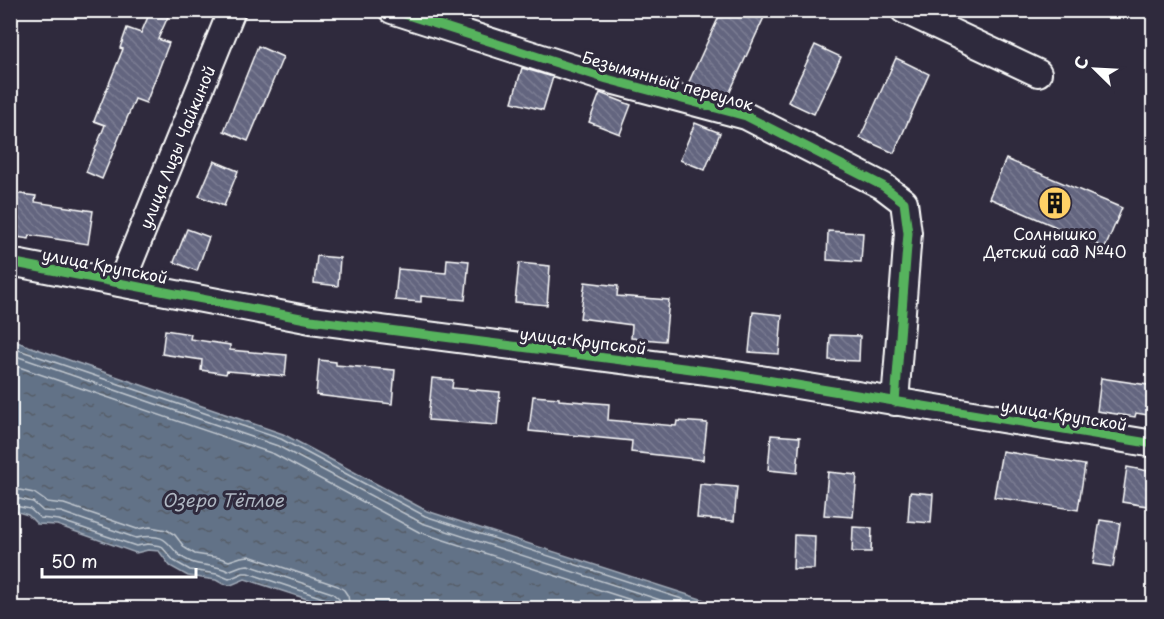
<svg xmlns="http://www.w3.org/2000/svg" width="1164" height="619" font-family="'Playpen Sans',sans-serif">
  <defs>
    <pattern id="water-ripples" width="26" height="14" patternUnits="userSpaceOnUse" patternTransform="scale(1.5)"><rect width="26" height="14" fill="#627287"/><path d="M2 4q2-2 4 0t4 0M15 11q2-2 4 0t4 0" fill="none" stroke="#565d67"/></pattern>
    <pattern id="building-back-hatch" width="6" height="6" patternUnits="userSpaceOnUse" patternTransform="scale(1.5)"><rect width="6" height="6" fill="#63657f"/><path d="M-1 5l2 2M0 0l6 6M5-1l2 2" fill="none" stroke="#7a7c92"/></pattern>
  </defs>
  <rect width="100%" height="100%" fill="#2f2a3d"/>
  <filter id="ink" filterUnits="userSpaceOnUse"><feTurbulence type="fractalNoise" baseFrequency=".0167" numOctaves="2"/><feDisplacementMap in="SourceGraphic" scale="12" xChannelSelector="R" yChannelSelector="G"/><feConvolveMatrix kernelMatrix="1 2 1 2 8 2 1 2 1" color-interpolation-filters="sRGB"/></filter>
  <g filter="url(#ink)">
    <polygon fill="url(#water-ripples)" stroke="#a1aab7" stroke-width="1.5" points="11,340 283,434 427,511 729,608 335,608 245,579 231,585 223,584 216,580 188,576 170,566 159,551 148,550 136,553 57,525 37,524 28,515 11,510"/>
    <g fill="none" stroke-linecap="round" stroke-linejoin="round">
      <g stroke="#c0c7cf" stroke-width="1.5">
        <polyline points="10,347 281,439 425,516 710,608"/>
        <polyline points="10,354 278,446 422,523 685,608"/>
        <polyline points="10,364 274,454 419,532 656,608"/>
        <polyline points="10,488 34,493 47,502 64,504 137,529 150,527 167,530 175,535 185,548 195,554 220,558 229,561 241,557 249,556 338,586 344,590 348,596 350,608"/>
        <path d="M 10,497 L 33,502 L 43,511 L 61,512 L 136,538 C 176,531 164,551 191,562 C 203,567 216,564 228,571 L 241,566 L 248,565 L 332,593 L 339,599 L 341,608"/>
        <polyline points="10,505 30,509 40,518 59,520 136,546 148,544 161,546 174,561 190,570 217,574 229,579 243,573 248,573 329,600 333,604 334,608"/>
      </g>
    </g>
    <g fill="url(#building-back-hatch)" stroke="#fff" stroke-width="1.5">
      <polygon points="151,10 171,10 158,39 169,43 146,103 135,99 102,179 86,172 105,125 94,121 123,49 120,48 127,28 141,33"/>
      <polygon points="722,10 755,10 765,15 728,96 688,84"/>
      <polygon points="815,45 841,57 814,114 788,102"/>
      <polygon points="258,46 283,57 248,141 224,131"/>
      <polygon points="896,58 929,74 894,153 860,138"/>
      <polygon points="522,68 553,77 543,110 512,102"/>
      <polygon points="600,93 631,105 620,134 589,122"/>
      <polygon points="695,123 720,133 705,170 680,160"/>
      <polygon points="1006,159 1122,208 1105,248 989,198"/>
      <polygon points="214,161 238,171 224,206 199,196"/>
      <polygon points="13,193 36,196 35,202 93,211 88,244 30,235 29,239 10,236 10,212"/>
      <polygon points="187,229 209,237 197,271 174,262"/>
      <polygon points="828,231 863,233 861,262 827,260"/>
      <polygon points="317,256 340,258 338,286 314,283"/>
      <polygon points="447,259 469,261 465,300 421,296 421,302 395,300 398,269 446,273"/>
      <polygon points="519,263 550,266 547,305 515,302"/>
      <polygon points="585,282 618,286 617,296 669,300 665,341 631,338 632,325 580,318"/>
      <polygon points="753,312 782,315 779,354 749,352"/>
      <polygon points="165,330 191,334 190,339 230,345 230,350 287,355 285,376 227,371 226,374 201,370 202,360 162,354"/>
      <polygon points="830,335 860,336 859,361 829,360"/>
      <polygon points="319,360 336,362 336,365 395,370 392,404 316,395"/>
      <polygon points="432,378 453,380 452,388 500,392 497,425 428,420"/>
      <polygon points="1101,378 1154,386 1154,416 1136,413 1135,417 1097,411"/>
      <polygon points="533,396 559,398 559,400 609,404 608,420 676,426 677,421 707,423 703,460 631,452 632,441 529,431"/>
      <polygon points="771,435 800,437 797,473 768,470"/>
      <polygon points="1002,451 1085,465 1078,510 994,497"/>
      <polygon points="1127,467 1154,472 1154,507 1122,502"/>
      <polygon points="828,472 857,475 853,517 824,515"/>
      <polygon points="700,484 737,487 734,521 697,518"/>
      <polygon points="910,492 933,494 931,523 908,521"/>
      <polygon points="1100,520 1120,523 1113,567 1093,564"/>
      <polygon points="853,527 872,528 871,552 852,552"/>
      <polygon points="794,535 815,536 814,569 793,569"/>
    </g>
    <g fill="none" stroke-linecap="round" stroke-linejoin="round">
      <defs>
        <g id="minor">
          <polyline points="392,10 607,79 746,116 883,186 904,202 908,233 895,402"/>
          <polyline points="904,10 1038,73"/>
          <polyline points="10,262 311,320 730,374 1154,444"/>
          <path id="s1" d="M 121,283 L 232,10"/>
        </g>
      </defs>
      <use href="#minor" stroke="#fff" stroke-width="30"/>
      <use href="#minor" stroke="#2f2a3d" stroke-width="26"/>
      <defs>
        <g id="cycleway">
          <polyline points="392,10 607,79 746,116 883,186 904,202 908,233 895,402"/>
          <polyline points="10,262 311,320 730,374 1154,444"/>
        </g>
      </defs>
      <use href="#cycleway" stroke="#2f2a3d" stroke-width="13"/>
      <use href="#cycleway" stroke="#56b35d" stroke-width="9"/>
    </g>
  </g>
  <defs>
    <symbol id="building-disc" viewBox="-11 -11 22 22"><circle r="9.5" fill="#ffd166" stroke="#2f2a3d"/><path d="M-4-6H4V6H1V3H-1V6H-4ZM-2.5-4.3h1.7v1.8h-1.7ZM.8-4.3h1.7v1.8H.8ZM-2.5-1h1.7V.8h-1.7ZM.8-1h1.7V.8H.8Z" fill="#111"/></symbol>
  </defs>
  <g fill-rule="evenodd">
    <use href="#building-disc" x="1036" y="184" width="38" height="38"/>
  </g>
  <g text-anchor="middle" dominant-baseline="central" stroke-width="6" stroke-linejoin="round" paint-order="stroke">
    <g font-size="16" fill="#fff" stroke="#2f2a3d">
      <text transform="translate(668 80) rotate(16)">Безымянный переулок</text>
      <text stroke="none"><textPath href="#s1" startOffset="147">улица Лизы Чайкиной</textPath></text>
      <text transform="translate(105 265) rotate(11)">улица Крупской</text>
      <text transform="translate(583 340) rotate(7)">улица Крупской</text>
      <text transform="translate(1064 414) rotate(9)">улица Крупской</text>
    </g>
    <g font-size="16" fill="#fff" stroke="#2f2a3d">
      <text x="1055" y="233">Солнышко<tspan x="1055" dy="18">Детский сад №40</tspan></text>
    </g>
    <g font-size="18" font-style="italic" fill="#b0b8c3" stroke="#2f2a3d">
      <text x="223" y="499">Озеро Тёплое</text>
    </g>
  </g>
  <rect width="1164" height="619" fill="none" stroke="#2f2a3d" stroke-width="36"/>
  <rect x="18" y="18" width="1128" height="583" fill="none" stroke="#fff" stroke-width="2" filter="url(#ink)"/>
  <g transform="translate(1095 69) rotate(294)" stroke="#2f2a3d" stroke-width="4.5" paint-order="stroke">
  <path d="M0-4.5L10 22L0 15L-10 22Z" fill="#ffffff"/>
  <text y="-9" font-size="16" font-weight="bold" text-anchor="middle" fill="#ffffff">С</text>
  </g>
  <path d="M42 568v9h154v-9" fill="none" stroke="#ffffff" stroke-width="3"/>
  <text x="51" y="568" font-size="18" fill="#ffffff" stroke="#2f2a3d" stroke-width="4.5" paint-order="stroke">50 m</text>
</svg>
